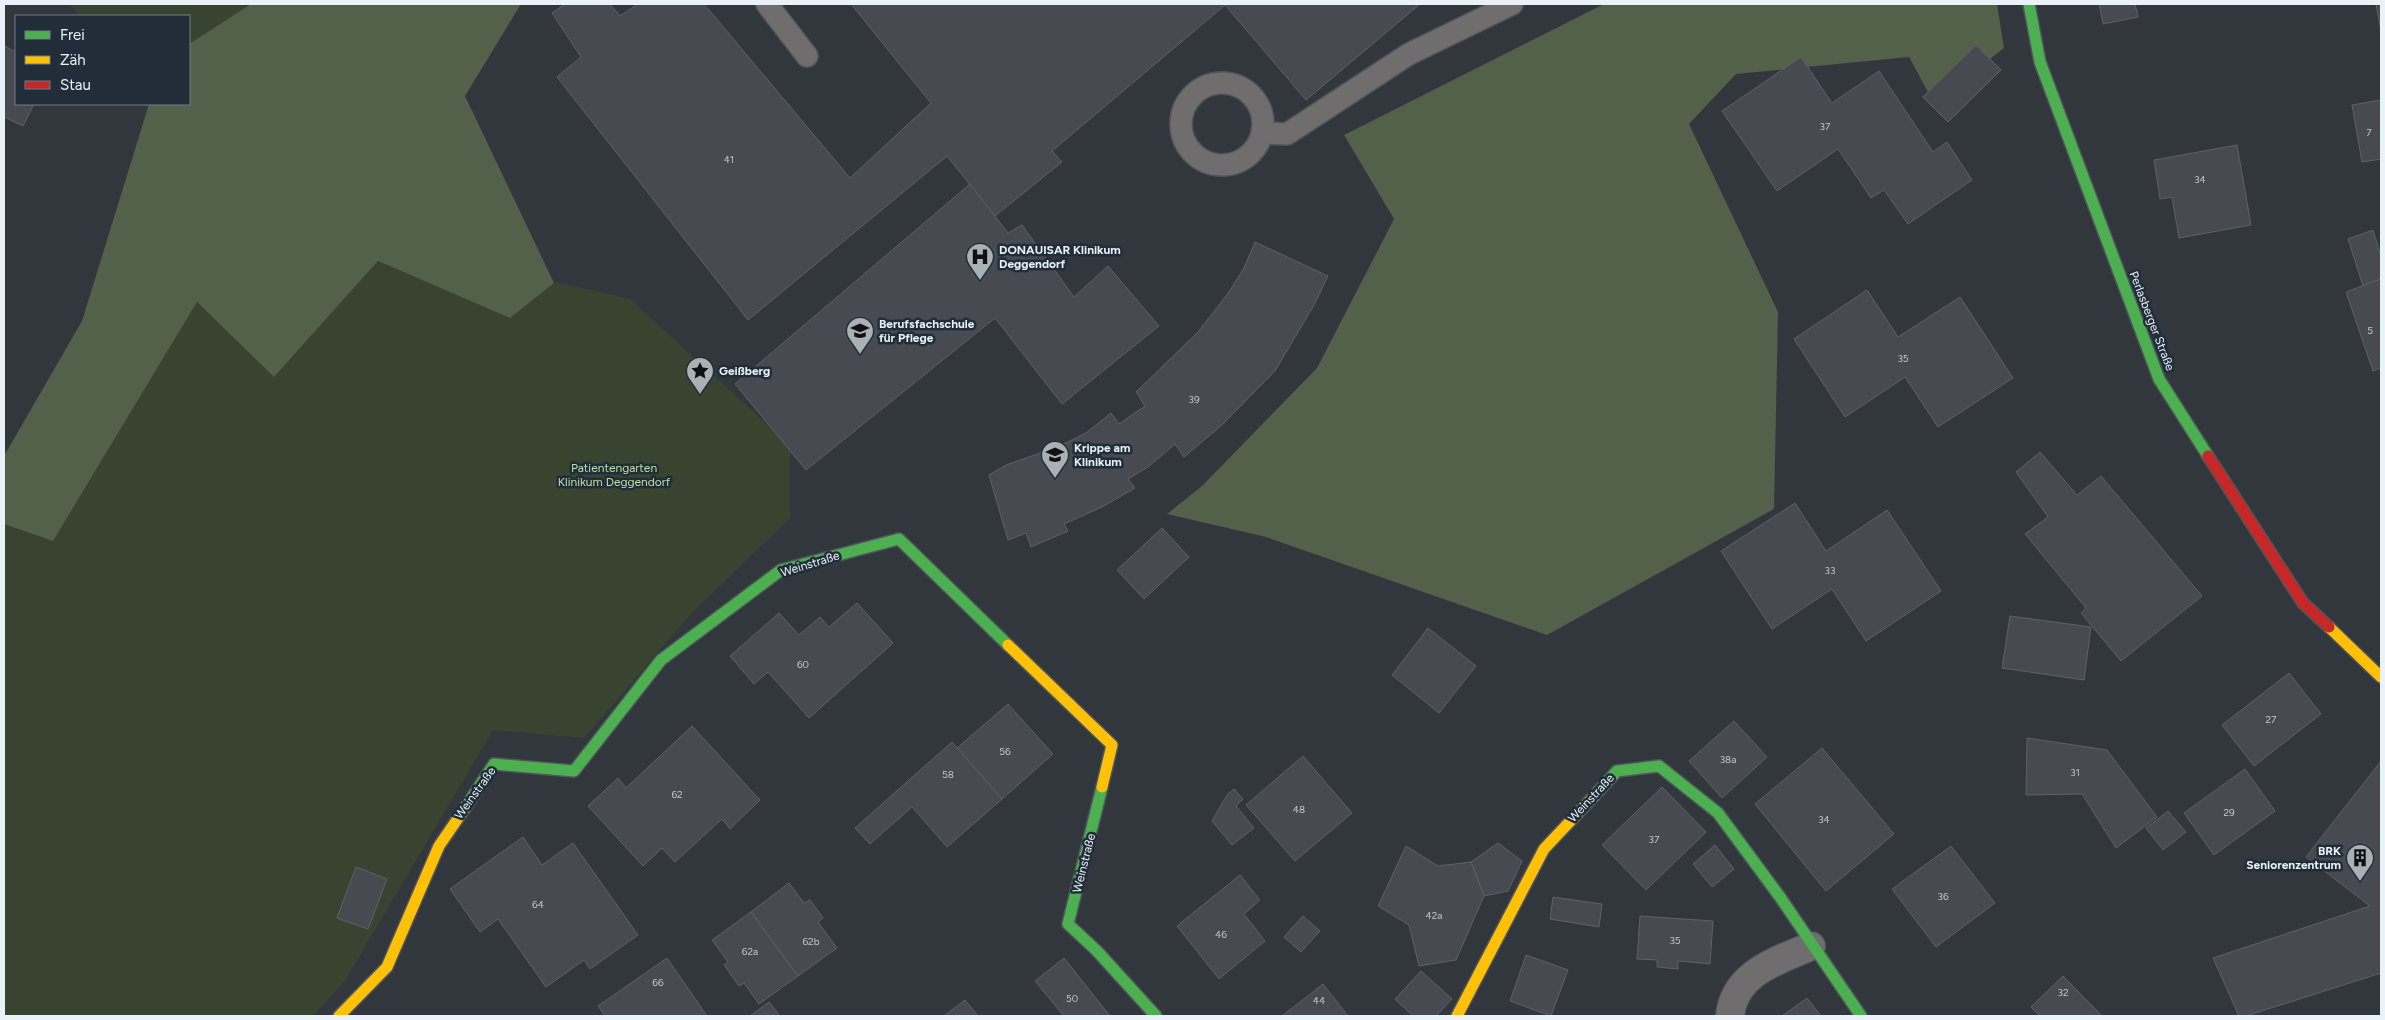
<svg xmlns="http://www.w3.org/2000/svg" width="2385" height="1020" font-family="Figtree,sans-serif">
  <rect width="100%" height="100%" fill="#31373d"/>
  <g fill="#384430">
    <polygon points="69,4 251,4 189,44 189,16 81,16"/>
    <polygon points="378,261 510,318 555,282 630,299 790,445 790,518 692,613 584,738 493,730 345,981 313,1016 4,1016 4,524 53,541 197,302 274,377"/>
  </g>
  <g fill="#53604a">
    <polygon points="251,4 521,4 465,96 554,283 510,318 378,261 274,377 197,302 53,541 4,524 4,456 82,321 149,104 189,104 189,44"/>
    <polygon points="1604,4 1997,4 2004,48 1934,103 1909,57 1736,74 1689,124 1778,312 1774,509 1547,635 1266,537 1167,514 1202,486 1317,368 1394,219 1344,135"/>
  </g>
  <g fill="#474a51" stroke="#5f6167">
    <polygon points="565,4 610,4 620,16 638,4 704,4 850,178 931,103 851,4 1420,4 1306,100 1225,5 1052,151 1062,162 995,216 947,156 748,320 557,77 581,57 552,13"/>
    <polygon points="2099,4 2135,4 2138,17 2103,24"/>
    <polygon points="2376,4 2381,4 2381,31"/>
    <polygon points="1976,45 2001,70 1948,122 1923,97"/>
    <polygon points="4,46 16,52 16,104 34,104 23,126 4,117"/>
    <polygon points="1801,57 1832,103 1879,71 1933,152 1947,142 1972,180 1908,224 1884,190 1871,198 1838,149 1777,191 1722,111"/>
    <polygon points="2381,100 2381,159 2362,162 2352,105"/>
    <polygon points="2237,145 2251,225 2179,238 2172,197 2160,199 2154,160"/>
    <polygon points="970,184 1008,233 1022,225 1074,297 1108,266 1159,326 1062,404 995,318 806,470 735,384"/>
    <polygon points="2373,230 2381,256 2381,279 2363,286 2348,239"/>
    <polygon points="1255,242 1328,276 1314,305 1275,371 1222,425 1184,457 1175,444 1148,467 1128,479 1135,488 1102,507 1064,524 1068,531 1031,547 1026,533 1008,540 989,475 1006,465 1060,446 1086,433 1111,413 1119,424 1145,406 1136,392 1198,332 1229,292 1244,268"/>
    <polygon points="2381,279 2381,368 2373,371 2346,292"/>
    <polygon points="1867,290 1898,337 1960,297 2013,378 1938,427 1905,377 1845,417 1794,339"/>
    <polygon points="2040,452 2077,495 2101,476 2202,596 2121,661 2081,613 2086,608 2025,534 2048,517 2016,472"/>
    <polygon points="1795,503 1826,551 1887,510 1941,591 1866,641 1832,589 1772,629 1721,551"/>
    <polygon points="1162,528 1189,557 1144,599 1117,570"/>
    <polygon points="857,603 893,643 809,718 768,672 754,684 730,656 779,613 799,635 820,617 829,627"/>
    <polygon points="2010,616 2091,627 2084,680 2002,668"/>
    <polygon points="1428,628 1476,666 1439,713 1392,675"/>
    <polygon points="2289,673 2321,714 2254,766 2222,725"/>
    <polygon points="1008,704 1053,754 1002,799 957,748"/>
    <polygon points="1734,721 1767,757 1722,798 1689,761"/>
    <polygon points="692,726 760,800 730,829 722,819 675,862 662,848 643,866 588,806 618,778 626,788"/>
    <polygon points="2027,738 2107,750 2157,817 2116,848 2082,794 2026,795"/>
    <polygon points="952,742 1002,799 947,847 912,807 870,844 855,828"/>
    <polygon points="1822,748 1894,834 1826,891 1755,804"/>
    <polygon points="1303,756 1352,813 1295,861 1246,805"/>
    <polygon points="2381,761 2381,973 2246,1016 2239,1016 2213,958 2370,906 2306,857"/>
    <polygon points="2245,769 2275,811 2214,855 2184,813"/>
    <polygon points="1662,787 1706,832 1646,890 1602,845"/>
    <polygon points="1234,789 1243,799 1236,806 1254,828 1232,845 1212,821 1227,795"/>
    <polygon points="2168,811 2186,832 2163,850 2146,828"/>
    <polygon points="523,837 542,865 573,843 638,935 590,969 584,960 546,987 498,919 480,932 450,889"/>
    <polygon points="1498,843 1522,861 1508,891 1484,896 1471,862"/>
    <polygon points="1715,845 1734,869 1712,887 1693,864"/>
    <polygon points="1406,846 1438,866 1471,862 1484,896 1456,960 1419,966 1409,925 1378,906"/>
    <polygon points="1951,846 1995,903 1936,947 1892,889"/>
    <polygon points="356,867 387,879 368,929 337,918"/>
    <polygon points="1240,875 1260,900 1244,914 1265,941 1219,979 1177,926"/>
    <polygon points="789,883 804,903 810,900 823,918 818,922 837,948 798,976 751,912"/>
    <polygon points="1553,897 1602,904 1599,927 1550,919"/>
    <polygon points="751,912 798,976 759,1004 744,983 739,986 724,965 728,962 712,940"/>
    <polygon points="1303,916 1320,931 1301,952 1284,937"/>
    <polygon points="1640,916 1713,921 1710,964 1678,961 1678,969 1657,967 1657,960 1637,959"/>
    <polygon points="1526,955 1568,970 1551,1016 1510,1001"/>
    <polygon points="667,958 707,1016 605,1016 598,1006"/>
    <polygon points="1064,958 1110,1016 1061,1016 1063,1015 1035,981"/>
    <polygon points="1421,971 1452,999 1436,1016 1413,1016 1395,999"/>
    <polygon points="2063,976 2102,1016 2040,1016 2031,1007"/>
    <polygon points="1323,984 1348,1016 1282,1016"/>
    <polygon points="1807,998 1821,1016 1782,1016"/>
    <polygon points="965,1000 978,1016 944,1016"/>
    <polygon points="769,1002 780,1016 750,1016"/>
  </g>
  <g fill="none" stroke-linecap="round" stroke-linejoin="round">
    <defs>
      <g id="lane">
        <polyline points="767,4 807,56"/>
        <circle cx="1222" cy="124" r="41"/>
        <polyline points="1262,133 1287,134 1409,54 1512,4"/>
      </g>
      <path id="street" d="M 1730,1016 C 1734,973 1777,961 1811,946"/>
      <g id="fast">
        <polyline points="2029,4 2040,62 2159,379 2208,456"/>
        <polyline points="1102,787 1068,924 1097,951 1156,1016"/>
        <polyline points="1594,796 1617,771 1659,766 1718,813 1780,897 1861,1016"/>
        <polyline points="465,808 494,764 574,771 661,660 781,570 899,539 1008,645"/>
      </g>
      <g id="slow">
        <polyline points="2329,627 2381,677"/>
        <polyline points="1008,645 1112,745 1102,787"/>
        <polyline points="339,1016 387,967 439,846 465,808"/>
        <polyline points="1457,1016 1544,849 1594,796"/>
      </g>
      <polyline id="jam" points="2208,456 2303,603 2329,627"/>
    </defs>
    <use href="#lane" stroke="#4f555a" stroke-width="24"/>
    <use href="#street" stroke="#4f555a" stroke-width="30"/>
    <use href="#fast" stroke="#4f555a" stroke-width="14"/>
    <use href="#slow" stroke="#4f555a" stroke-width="14"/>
    <use href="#jam" stroke="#4f555a" stroke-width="14"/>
    <use href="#lane" stroke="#6f6d6d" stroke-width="21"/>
    <use href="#street" stroke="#6f6d6d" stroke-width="28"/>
    <use href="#fast" stroke="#4caf50" stroke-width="11"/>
    <use href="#slow" stroke="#ffc107" stroke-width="11"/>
    <use href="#jam" stroke="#c62828" stroke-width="11"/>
  </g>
  <defs>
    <symbol id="hospital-pin" viewBox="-11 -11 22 30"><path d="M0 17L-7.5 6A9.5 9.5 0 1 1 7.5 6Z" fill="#a9b1b7" stroke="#212e39"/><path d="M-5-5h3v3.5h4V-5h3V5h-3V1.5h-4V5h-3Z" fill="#111"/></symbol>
    <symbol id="school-pin" viewBox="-11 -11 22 30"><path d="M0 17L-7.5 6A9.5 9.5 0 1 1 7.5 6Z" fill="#a9b1b7" stroke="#212e39"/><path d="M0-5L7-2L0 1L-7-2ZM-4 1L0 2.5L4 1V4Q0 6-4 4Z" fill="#111"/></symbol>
    <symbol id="sight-pin" viewBox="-11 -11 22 30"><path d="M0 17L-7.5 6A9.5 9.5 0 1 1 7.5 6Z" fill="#a9b1b7" stroke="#212e39"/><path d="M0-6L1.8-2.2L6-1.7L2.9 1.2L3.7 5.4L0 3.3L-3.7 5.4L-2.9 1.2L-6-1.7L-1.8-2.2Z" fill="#111"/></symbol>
    <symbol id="building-pin" viewBox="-11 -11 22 30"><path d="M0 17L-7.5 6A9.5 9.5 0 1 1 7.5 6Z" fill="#a9b1b7" stroke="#212e39"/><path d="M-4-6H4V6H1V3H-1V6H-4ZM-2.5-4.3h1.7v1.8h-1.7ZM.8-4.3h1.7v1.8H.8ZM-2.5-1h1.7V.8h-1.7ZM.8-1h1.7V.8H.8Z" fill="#111"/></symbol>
  </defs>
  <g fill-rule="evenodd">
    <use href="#hospital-pin" x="964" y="241" width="32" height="43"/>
    <use href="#school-pin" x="844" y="315" width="32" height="43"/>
    <use href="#sight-pin" x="684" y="355" width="32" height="43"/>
    <use href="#school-pin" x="1039" y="439" width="32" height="43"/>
    <use href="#building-pin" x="2344" y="842" width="32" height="43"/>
  </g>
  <g text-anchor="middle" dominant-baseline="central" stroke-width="5" stroke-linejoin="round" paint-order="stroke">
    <g font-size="10" fill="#c1c8cf">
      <text x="1825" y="126">37</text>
      <text x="2369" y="132">7</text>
      <text x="729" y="159">41</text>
      <text x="2200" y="179">34</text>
      <text x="2370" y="330">5</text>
      <text x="1903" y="358">35</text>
      <text x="1194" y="399">39</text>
      <text x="1830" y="570">33</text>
      <text x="803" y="664">60</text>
      <text x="2271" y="719">27</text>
      <text x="1005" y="751">56</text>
      <text x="1728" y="759">38a</text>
      <text x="2075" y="772">31</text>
      <text x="948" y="774">58</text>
      <text x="677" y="794">62</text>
      <text x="1299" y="809">48</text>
      <text x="2229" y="812">29</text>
      <text x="1824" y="819">34</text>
      <text x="1654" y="839">37</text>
      <text x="1943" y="896">36</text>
      <text x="538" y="904">64</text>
      <text x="1434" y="915">42a</text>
      <text x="1221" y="934">46</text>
      <text x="1675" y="940">35</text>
      <text x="811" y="941">62b</text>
      <text x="750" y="951">62a</text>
      <text x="658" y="982">66</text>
      <text x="2063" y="992">32</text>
      <text x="1072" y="998">50</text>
      <text x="1319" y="1000">44</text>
    </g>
    <g font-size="12" font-weight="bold" fill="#eaf2f9" stroke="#212e39" text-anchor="start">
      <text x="999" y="250">DONAUISAR Klinikum<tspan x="999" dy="14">Deggendorf</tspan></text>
      <text x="879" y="324">Berufsfachschule<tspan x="879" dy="14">für Pflege</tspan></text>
      <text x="719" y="371">Geißberg</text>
      <text x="1074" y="448">Krippe am<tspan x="1074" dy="14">Klinikum</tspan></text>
      <text x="2341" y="851" text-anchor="end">BRK<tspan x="2341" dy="14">Seniorenzentrum</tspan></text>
    </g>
    <g font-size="12" fill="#eaf2f9" stroke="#212e39">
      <text transform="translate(2152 321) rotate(69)">Perlasberger Straße</text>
      <text transform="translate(810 564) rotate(-17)">Weinstraße</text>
      <text transform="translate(475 793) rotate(-54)">Weinstraße</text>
      <text transform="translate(1591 798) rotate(-47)">Weinstraße</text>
      <text transform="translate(1084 863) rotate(-76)">Weinstraße</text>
    </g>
    <g font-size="12" fill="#c2ddaa" stroke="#212e39">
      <text x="614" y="468">Patientengarten<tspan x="614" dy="14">Klinikum Deggendorf</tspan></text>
    </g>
  </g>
  <rect width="2385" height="1020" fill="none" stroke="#eaf2f9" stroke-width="10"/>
  <rect x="15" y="15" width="175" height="90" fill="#212e39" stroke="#717c86"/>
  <rect x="25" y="31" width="25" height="8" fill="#4caf50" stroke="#717c86"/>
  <text x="60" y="40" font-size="15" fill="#eaf2f9">Frei</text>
  <rect x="25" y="56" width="25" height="8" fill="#ffc107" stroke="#717c86"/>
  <text x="60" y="65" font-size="15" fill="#eaf2f9">Zäh</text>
  <rect x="25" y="81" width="25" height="8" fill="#c62828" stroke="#717c86"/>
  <text x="60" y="90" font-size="15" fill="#eaf2f9">Stau</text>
</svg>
